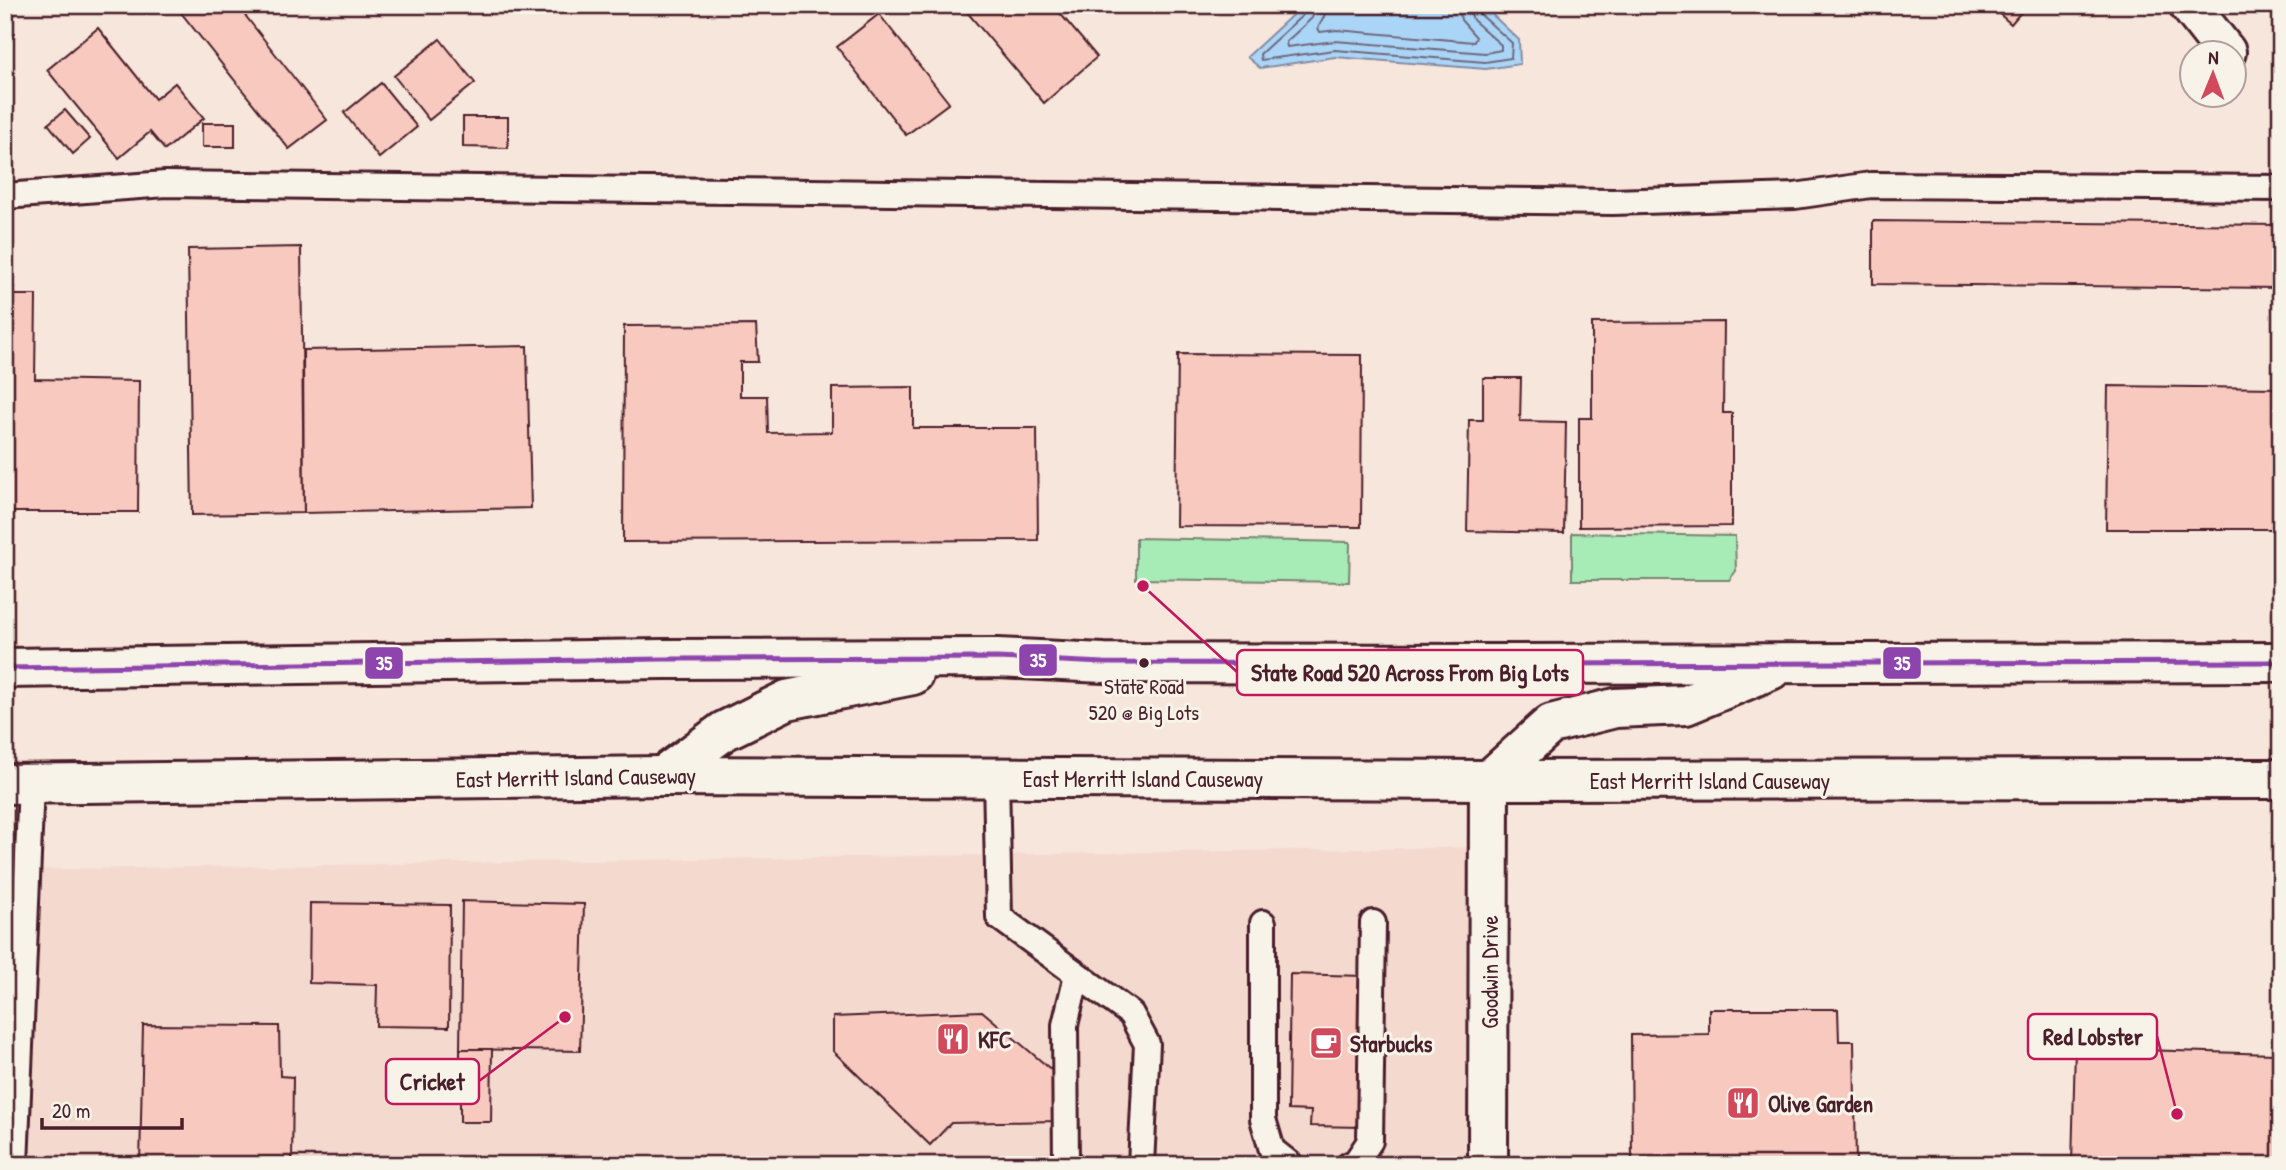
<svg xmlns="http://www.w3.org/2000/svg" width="2286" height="1170" font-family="'Patrick Hand',sans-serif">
  <rect width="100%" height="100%" fill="#f7e6db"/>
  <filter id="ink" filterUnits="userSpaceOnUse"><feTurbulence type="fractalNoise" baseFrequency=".0143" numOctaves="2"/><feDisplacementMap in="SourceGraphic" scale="14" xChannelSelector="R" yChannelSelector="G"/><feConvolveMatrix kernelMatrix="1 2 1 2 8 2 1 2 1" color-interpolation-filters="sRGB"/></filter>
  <g filter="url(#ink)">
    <polygon fill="#f4d9cf" points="1489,847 1485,1165 5,1165 5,870"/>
    <g fill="#a7ebb6" stroke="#788570" stroke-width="2">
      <polygon points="1572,533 1735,536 1736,571 1729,580 1572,580"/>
      <polygon points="1136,538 1350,542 1349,582 1136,579"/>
    </g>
    <polygon fill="#aad5f6" stroke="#848ca5" stroke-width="2" points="1303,5 1482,5 1519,40 1520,64 1486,69 1335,57 1260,68 1247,57"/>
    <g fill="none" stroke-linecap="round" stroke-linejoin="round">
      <g stroke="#70687c" stroke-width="2">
        <polyline points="1307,5 1305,13 1260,54 1261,60 1335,50 1485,62 1511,58 1512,43 1481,15 1477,5"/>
        <polyline points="1316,5 1312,18 1286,42 1287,47 1335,41 1485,53 1501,50 1501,45 1473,20 1468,5"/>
        <polyline points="1326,5 1324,17 1318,28 1320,32 1337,30 1474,42 1476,37 1461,20 1458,5"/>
      </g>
    </g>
    <g fill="#f8c9be" stroke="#4a1f2b" stroke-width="2">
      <polygon points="175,5 237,5 327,120 289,149"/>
      <polygon points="961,5 1053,5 1097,57 1044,103"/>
      <polygon points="1989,5 2027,5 2011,24"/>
      <polygon points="879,14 949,103 906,135 837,47"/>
      <polygon points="98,28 155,99 175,83 204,118 165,150 150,132 119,158 47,70"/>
      <polygon points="440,39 475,83 429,120 394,76"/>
      <polygon points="381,83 417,127 379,158 344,113"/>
      <polygon points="65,110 90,139 73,154 48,124"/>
      <polygon points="463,117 508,117 508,148 463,147"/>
      <rect x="202" y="123" width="33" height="24"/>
      <polygon points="1873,221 2281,225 2281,288 1873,284"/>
      <polygon points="301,247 304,513 192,515 188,249"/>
      <polygon points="5,295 36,295 35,379 139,381 138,512 5,512"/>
      <polygon points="1724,322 1723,413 1732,413 1732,526 1579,527 1579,418 1592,418 1592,323"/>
      <polygon points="756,325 758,362 740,362 740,396 767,396 768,433 832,432 832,388 913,387 913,428 1037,428 1038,540 623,542 624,326"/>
      <polygon points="527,346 531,508 304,513 303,350"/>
      <polygon points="1178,354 1362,355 1361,527 1176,526"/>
      <polygon points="1483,378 1521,378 1520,421 1566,422 1564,533 1467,531 1469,420 1483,420"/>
      <polygon points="2108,386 2281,388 2281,529 2106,529"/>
      <polygon points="462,901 584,904 580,1051 460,1049"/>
      <polygon points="310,903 450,905 449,1027 376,1026 377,985 309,983"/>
      <polygon points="1290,974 1364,976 1362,1127 1310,1126 1311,1111 1288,1110"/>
      <polygon points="1709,1009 1838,1009 1839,1041 1854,1041 1856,1165 1632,1165 1631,1035 1709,1034"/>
      <polygon points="982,1011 1054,1072 1056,1121 951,1123 930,1145 833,1051 833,1017"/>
      <polygon points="143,1025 279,1026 280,1076 293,1077 292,1165 140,1165"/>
      <polygon points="2075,1048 2274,1054 2274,1063 2281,1064 2281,1165 2072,1165"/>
      <polygon points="460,1049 492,1049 491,1122 460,1122"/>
    </g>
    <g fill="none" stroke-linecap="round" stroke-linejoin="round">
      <defs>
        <g id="lane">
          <polyline points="5,196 166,184 1613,202 1795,196 1871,185 2281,188"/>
          <polyline points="996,777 999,917 1131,1014 1147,1044 1141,1165"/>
          <polyline points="1263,923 1263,1119 1272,1150 1291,1165"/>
          <polyline points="15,1165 31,784"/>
          <polyline points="1066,1165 1065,1025 1077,975"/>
          <polyline points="1349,1165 1356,1162 1370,1141 1373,923"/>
        </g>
        <g id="street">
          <polyline points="2189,5 2226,52"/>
          <polyline points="1488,1165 1489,780"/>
        </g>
        <g id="primary">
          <polyline points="5,668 663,659 997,658 1104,663 1489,664 2281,662"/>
          <polyline points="663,776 724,731 787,700 913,675"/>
          <polyline points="1489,780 1551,724 1615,708 1686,705 1771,670"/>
          <polyline points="5,784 663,776 1489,780 2281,779"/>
        </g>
      </defs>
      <use href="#lane" stroke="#4a1f2b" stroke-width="30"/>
      <use href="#street" stroke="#4a1f2b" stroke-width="44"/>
      <use href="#primary" stroke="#4a1f2b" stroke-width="44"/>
      <use href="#lane" stroke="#f7f3e8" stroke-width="24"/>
      <use href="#street" stroke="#f7f3e8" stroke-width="38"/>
      <use href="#primary" stroke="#f7f3e8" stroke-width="38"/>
      <defs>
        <polyline id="bus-1" points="5,668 663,659 997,658 1104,663 1489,664 2281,662"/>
      </defs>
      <use href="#bus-1" stroke="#f7f3e8" stroke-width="10"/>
      <use href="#bus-1" stroke="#8e44ad" stroke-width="5"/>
    </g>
  </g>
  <defs>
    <symbol id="restaurant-square" viewBox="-11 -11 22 22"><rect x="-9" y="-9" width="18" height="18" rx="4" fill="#d1495b" stroke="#f7f3e8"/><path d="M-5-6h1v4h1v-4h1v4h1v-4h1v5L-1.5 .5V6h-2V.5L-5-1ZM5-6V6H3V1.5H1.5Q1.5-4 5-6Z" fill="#fff"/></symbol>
    <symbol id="cafe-square" viewBox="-11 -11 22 22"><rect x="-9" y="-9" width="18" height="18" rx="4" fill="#d1495b" stroke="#f7f3e8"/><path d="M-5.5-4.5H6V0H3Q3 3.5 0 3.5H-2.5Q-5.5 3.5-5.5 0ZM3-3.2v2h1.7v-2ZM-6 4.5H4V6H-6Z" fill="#fff"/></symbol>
  </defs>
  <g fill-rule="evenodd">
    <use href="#restaurant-square" x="934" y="1020" width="38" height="38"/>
    <use href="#cafe-square" x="1307" y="1024" width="38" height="38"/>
    <use href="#restaurant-square" x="1724" y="1084" width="38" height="38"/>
  </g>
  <circle fill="#4a1f2b" stroke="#f7f3e8" stroke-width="2.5" cx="1144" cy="663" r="6"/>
  <g text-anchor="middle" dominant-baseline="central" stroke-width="6" stroke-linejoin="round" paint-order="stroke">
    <g font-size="21" fill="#4a1f2b" stroke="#f7f3e8">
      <text x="1144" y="686">State Road<tspan x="1144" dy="26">520 @ Big Lots</tspan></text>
    </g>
    <g font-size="23" fill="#4a1f2b" stroke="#f7f3e8">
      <text transform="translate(576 777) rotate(-1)">East Merritt Island Causeway</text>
      <text x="1143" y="778">East Merritt Island Causeway</text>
      <text x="1710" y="780">East Merritt Island Causeway</text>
      <text transform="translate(1489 972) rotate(-90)">Goodwin Drive</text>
    </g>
    <g font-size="23" font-weight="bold" fill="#4a1f2b" stroke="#f7f3e8" text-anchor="start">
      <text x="978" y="1039">KFC</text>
      <text x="1350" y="1043">Starbucks</text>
      <text x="1768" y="1103">Olive Garden</text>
    </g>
  </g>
  <path fill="none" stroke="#c2185b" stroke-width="2.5" d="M1143 586L1237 672M2177 1114L2157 1036M565 1017L479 1081"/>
  <g fill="#c2185b" stroke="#f7f3e8" stroke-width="2.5">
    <circle cx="1143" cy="586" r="7"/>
    <circle cx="2177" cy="1114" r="7"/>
    <circle cx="565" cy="1017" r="7"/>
  </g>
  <g fill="#f7f3e8" stroke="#c2185b" stroke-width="2.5">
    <rect x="1237" y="650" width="346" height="45" rx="7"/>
    <rect x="2028" y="1014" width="129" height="45" rx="7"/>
    <rect x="386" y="1059" width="93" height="45" rx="7"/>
  </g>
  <g font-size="24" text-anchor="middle" font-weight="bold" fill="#4a1f2b">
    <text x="1410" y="681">State Road 520 Across From Big Lots</text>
    <text x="2093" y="1045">Red Lobster</text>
    <text x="432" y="1090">Cricket</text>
  </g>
  <g stroke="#f7f3e8" stroke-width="2.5">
    <rect x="1018" y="643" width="40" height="34" rx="7" fill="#8e44ad"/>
    <rect x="364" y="646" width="40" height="34" rx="7" fill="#8e44ad"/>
    <rect x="1882" y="646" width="40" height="34" rx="7" fill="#8e44ad"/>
  </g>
  <g font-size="19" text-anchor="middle" font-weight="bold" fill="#fff">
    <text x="1038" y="667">35</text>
    <text x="384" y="670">35</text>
    <text x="1902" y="670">35</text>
  </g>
  <rect width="2286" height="1170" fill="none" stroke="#f7f3e8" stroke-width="28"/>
  <rect x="14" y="14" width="2258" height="1142" fill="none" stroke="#4a1f2b" stroke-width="2.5" filter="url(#ink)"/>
  <g transform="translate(2213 74) rotate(1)"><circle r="33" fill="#f7f3e8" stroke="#b29e9c" stroke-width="2"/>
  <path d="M0-5L12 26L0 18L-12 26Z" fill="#d1495b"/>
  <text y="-10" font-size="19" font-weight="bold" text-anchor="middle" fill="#4a1f2b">N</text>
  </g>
  <path d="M42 1118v10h140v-10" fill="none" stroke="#4a1f2b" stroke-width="3.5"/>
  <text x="52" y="1118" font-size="21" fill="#4a1f2b" stroke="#f7f3e8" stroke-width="5" paint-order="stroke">20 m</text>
</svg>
